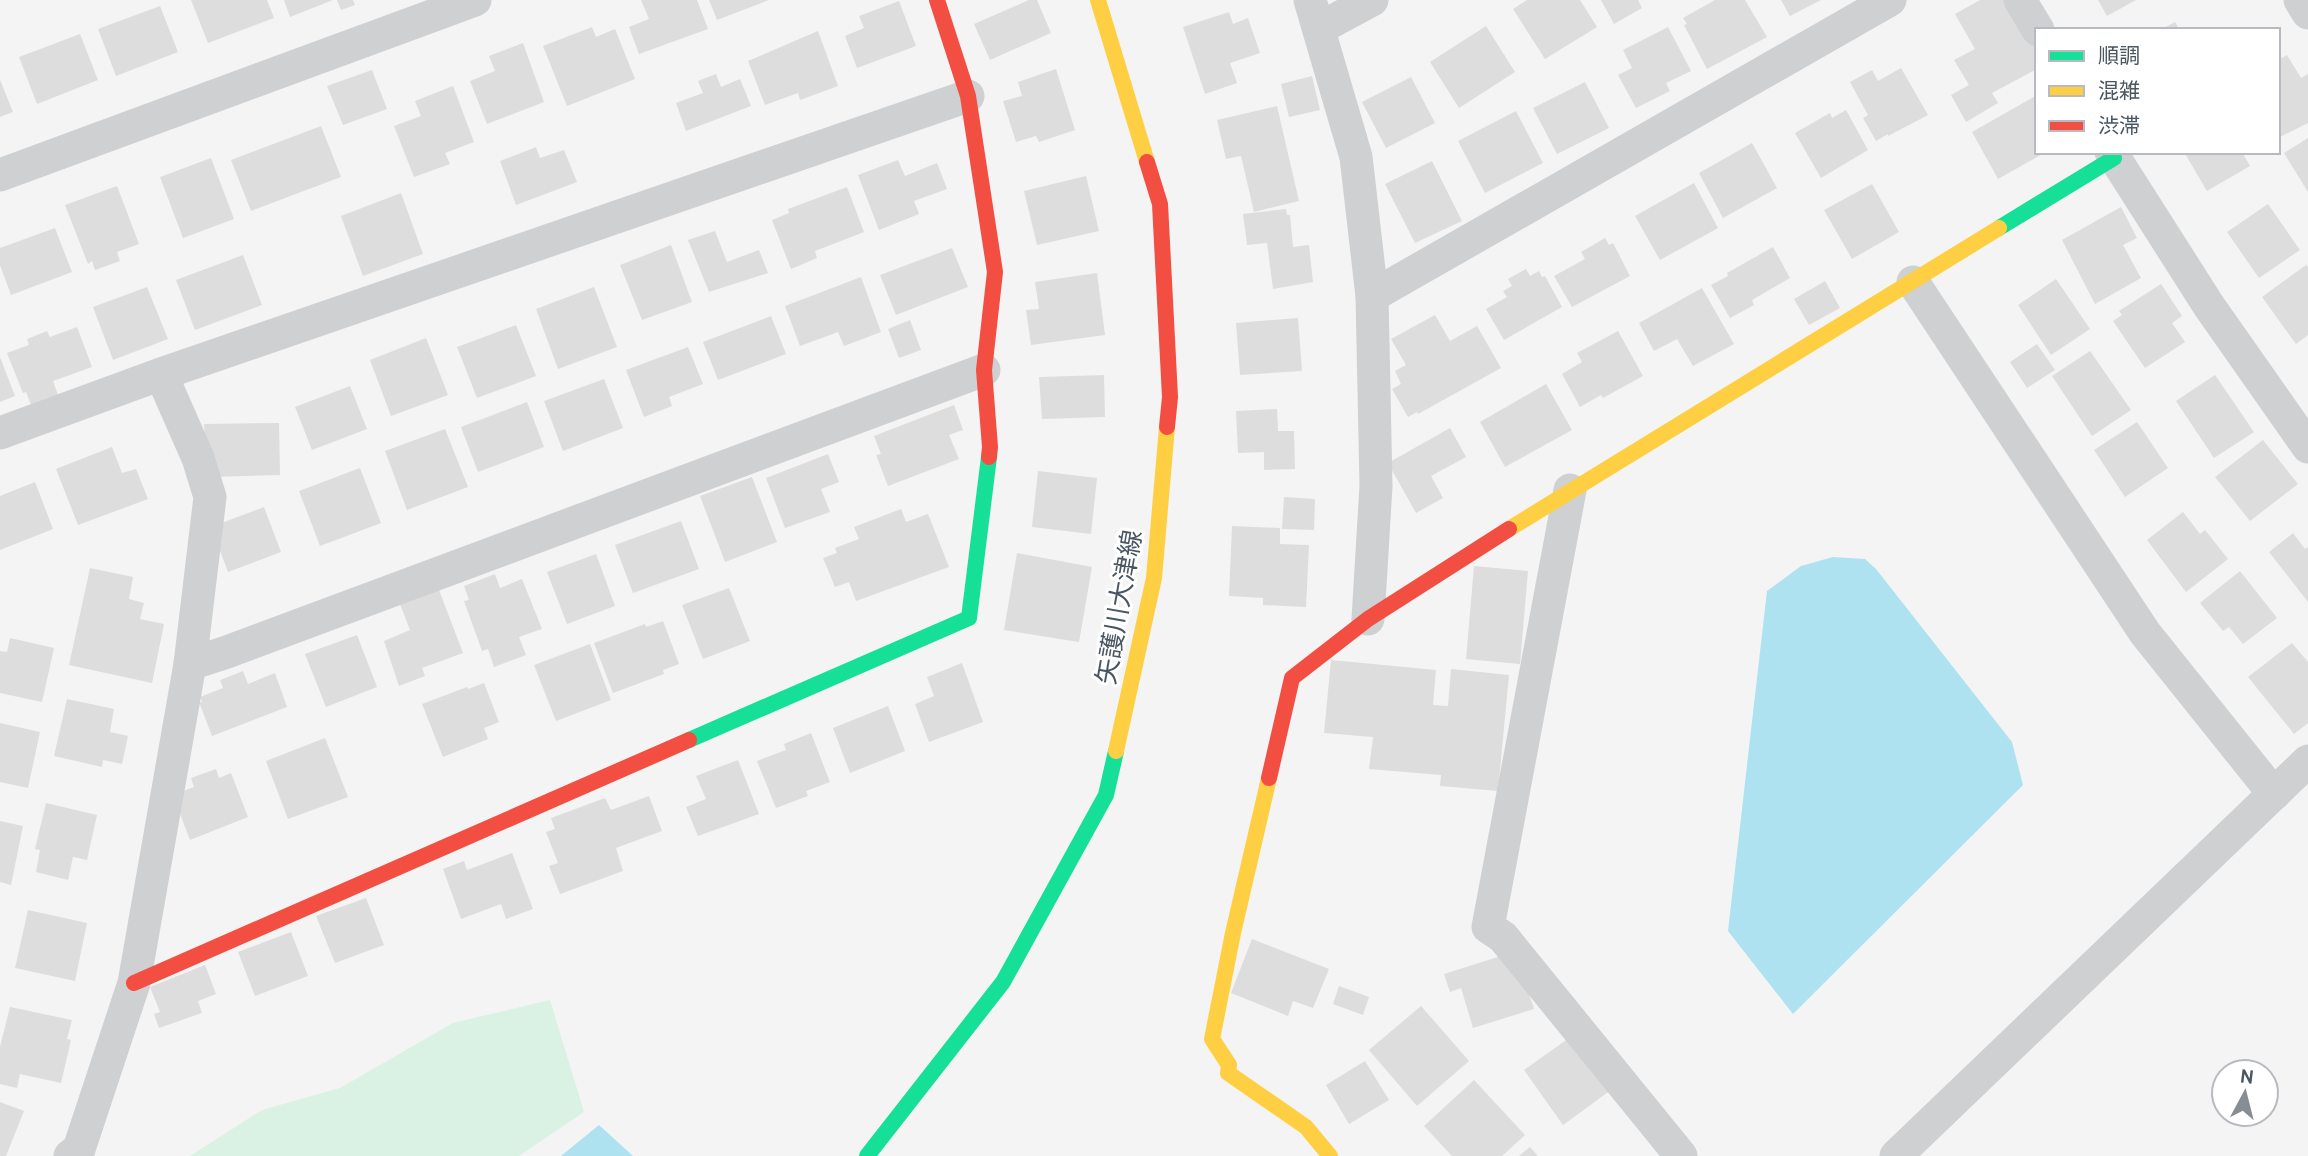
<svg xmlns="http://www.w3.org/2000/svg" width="2308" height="1156" font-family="Cabin,'Noto Sans JP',sans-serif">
  <rect width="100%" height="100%" fill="#f4f4f4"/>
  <polygon fill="#d9f2e3" points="550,1000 584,1112 519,1156 190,1156 262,1110 340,1088 453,1023"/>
  <g fill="#aee2f0">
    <polygon points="1833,557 1865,559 1876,569 2012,742 2023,785 1793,1014 1728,931 1767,591 1801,566"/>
    <polygon points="599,1125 633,1156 561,1156"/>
  </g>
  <g fill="#ddddde">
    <polygon points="191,0 267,0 274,18 208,43"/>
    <polygon points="284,0 333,0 290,17"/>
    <polygon points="337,0 353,0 355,5 341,10"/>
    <polygon points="641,0 697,0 708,29 639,54 629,27 649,19"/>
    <polygon points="709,0 769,0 717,20"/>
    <polygon points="1029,0 1037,0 1051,33 990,60 974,24"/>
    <polygon points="1527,0 1580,0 1597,27 1545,59 1513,9"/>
    <polygon points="1601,0 1638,0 1642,8 1614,24"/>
    <polygon points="1715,0 1745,0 1767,37 1707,69 1684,25 1687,24 1683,18"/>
    <polygon points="1781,0 1821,0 1790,16"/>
    <polygon points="1980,0 2005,0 2037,37 2037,69 1992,93 1998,103 1966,122 1951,95 1969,85 1954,60 1975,49 1955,14"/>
    <polygon points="2098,0 2136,0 2107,16"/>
    <polygon points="899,1 916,46 857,68 845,36 864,28 859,16"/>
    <polygon points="160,6 178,52 116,76 98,29"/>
    <polygon points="1229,12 1233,24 1248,18 1260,53 1230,63 1237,83 1205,94 1183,27"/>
    <polygon points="2175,22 2180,30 2160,30"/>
    <polygon points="1486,26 1515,72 1459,108 1430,62"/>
    <polygon points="592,27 596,37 615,29 635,79 567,106 543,46"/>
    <polygon points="1668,27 1691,71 1666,83 1670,91 1636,108 1618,75 1632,68 1623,50"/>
    <polygon points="818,31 838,86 800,100 798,93 765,105 748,61"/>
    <polygon points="80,34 98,80 37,104 19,57"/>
    <polygon points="523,43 544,102 487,124 470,81 495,71 489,56"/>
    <polygon points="2287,55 2301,78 2308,74 2308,123 2278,138 2278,60"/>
    <polygon points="1901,68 1928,115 1888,136 1888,134 1876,141 1863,118 1868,115 1850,82 1872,70 1878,81"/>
    <polygon points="1056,69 1075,130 1039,142 1036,136 1016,142 1003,101 1022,96 1018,82"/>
    <polygon points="372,70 387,109 343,125 327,86"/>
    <polygon points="716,74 721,87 740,79 751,106 686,131 676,103 703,93 698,81"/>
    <polygon points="1312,76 1320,110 1289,117 1281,84"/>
    <polygon points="1411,77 1435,123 1386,148 1362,102"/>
    <polygon points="0,80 13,112 0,117"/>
    <polygon points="1585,82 1609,128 1557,154 1533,108"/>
    <polygon points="453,86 474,142 445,153 450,164 414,177 394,126 421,116 415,101"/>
    <polygon points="2037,95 2037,152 2046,152 1998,179 1972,132"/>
    <polygon points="1277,106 1299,201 1254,212 1241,156 1226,159 1217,120"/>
    <polygon points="1846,110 1868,150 1821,178 1795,133 1830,113 1832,118"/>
    <polygon points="1516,111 1543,163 1485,193 1458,141"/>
    <polygon points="321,126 341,177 251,211 231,160"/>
    <polygon points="2308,138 2308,192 2284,153"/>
    <polygon points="1752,143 1777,188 1723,218 1699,173"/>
    <polygon points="536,147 540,158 564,150 577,182 516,205 500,161"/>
    <polygon points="2184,152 2242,152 2250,166 2207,191"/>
    <polygon points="211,158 234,219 183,238 160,177"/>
    <polygon points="898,160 905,176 937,163 947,189 914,201 919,214 879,230 858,175"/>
    <polygon points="1432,161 1462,221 1415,243 1385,184"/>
    <polygon points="1086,176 1099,231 1037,245 1024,191"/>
    <polygon points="1694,183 1718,228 1660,260 1635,216"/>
    <polygon points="1872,184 1899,232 1852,259 1824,210"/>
    <polygon points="117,186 139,244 117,252 120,261 95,270 92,261 88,264 65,205"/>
    <polygon points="847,187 864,232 815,251 817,258 791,269 772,220 789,213 788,209"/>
    <polygon points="401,193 423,254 363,276 341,216"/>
    <polygon points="2268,204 2300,250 2259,278 2227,232"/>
    <polygon points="2121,207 2137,238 2123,245 2141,278 2095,304 2062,240"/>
    <polygon points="1286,209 1287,215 1290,215 1293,247 1309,245 1313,282 1273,289 1267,243 1247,245 1243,214"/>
    <polygon points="55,228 72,272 11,295 0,265 0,248"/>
    <polygon points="715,231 727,262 759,250 768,273 709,292 688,240"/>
    <polygon points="1605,238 1609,245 1613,243 1630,276 1572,307 1554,276 1585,259 1581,252"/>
    <polygon points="671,245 692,302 642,320 620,265"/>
    <polygon points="1773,247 1790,278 1752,300 1754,305 1730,318 1711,285 1728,276 1727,273"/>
    <polygon points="952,248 968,287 896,315 880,275"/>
    <polygon points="243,255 262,305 195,330 176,280"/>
    <polygon points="2306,265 2308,267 2308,335 2296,344 2262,297"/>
    <polygon points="1526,269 1530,276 1539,271 1542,277 1545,276 1562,307 1504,340 1486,309 1507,297 1503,291 1512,286 1508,279"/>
    <polygon points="1097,273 1105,335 1031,345 1026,310 1039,309 1035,282"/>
    <polygon points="861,277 881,332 844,346 838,332 800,346 785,306"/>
    <polygon points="2056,279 2090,329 2051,355 2018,305"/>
    <polygon points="1825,281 1840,308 1809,325 1794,299"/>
    <polygon points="2161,284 2182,316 2172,323 2185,342 2145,368 2113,321 2122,315 2119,311"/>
    <polygon points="147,287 168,339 113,360 93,307"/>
    <polygon points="594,287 617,347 558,369 536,309"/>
    <polygon points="1702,288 1734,344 1693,366 1677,339 1654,351 1639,323"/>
    <polygon points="1435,315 1450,341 1477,326 1501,368 1418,414 1417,412 1408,417 1392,389 1401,384 1395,371 1406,365 1391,339"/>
    <polygon points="771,316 786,354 718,380 703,342"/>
    <polygon points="1298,318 1302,371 1240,375 1236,323"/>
    <polygon points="910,320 921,350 899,358 888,329"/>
    <polygon points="516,325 536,376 477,398 457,347"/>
    <polygon points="77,327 92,367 53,381 58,395 31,405 26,392 23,393 7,353 29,345 27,339 47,331 50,337"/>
    <polygon points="1618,331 1643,376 1603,398 1601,395 1580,407 1562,374 1582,362 1577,353"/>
    <polygon points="426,338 448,395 391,416 370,360"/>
    <polygon points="2037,344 2055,370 2027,388 2010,362"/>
    <polygon points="688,347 703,384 669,397 672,406 644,417 626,370"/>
    <polygon points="2090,351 2131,410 2092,436 2052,376"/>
    <polygon points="0,357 15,396 0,402"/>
    <polygon points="1104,375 1105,417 1042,419 1039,377"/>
    <polygon points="2215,375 2254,432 2214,458 2176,401"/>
    <polygon points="604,379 623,428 563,451 544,401"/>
    <polygon points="1546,384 1572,430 1505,467 1480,422"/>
    <polygon points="350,386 367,429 312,450 295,407"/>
    <polygon points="527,402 544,447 478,472 461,427"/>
    <polygon points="954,405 963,430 949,435 959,459 888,486 876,455 881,454 874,436"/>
    <polygon points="1277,409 1278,431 1294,431 1295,469 1264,470 1264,452 1238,453 1236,411"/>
    <polygon points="2137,422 2168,468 2125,497 2094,450"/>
    <polygon points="279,423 280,475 206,477 204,424"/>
    <polygon points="1450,428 1466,457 1431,476 1443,498 1416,513 1388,463"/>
    <polygon points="445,429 468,487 407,510 385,451"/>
    <polygon points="2263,440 2298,484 2250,521 2215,477"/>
    <polygon points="112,447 122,473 136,469 148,499 78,525 56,469"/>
    <polygon points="828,454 839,482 821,489 830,512 785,528 766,478"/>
    <polygon points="360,468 381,523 320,546 299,491"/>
    <polygon points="1038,471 1097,478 1091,534 1032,527"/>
    <polygon points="752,477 777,542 725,562 700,496"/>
    <polygon points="35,482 53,529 0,550 0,496"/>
    <polygon points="1284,497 1315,499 1314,530 1282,529"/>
    <polygon points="264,507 281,552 228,572 211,527"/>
    <polygon points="901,509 906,522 928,514 949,567 856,601 849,582 835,587 823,558 837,553 835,548 859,539 854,527"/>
    <polygon points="2183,512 2200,534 2205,530 2228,559 2186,592 2147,540"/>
    <polygon points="681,521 699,569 633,593 615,545"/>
    <polygon points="1232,526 1280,528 1280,544 1309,545 1306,607 1263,605 1263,598 1229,596"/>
    <polygon points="2293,533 2305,549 2308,547 2308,602 2269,552"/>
    <polygon points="1017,553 1092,567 1079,642 1004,630"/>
    <polygon points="596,554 615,606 567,624 547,572"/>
    <polygon points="1474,566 1528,571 1520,664 1466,659"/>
    <polygon points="90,568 133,577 129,599 144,603 140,619 164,624 152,683 69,665"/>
    <polygon points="2240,571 2277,618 2243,644 2229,627 2223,631 2200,603"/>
    <polygon points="495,574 500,588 522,579 542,629 519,637 526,655 494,667 488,649 482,651 464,601 469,600 464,586"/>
    <polygon points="729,588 750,641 703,659 682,605"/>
    <polygon points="439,590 463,653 422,668 425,676 399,686 384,641 410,630 400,604"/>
    <polygon points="663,621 679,664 663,670 664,674 613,693 594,643 645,624 646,627"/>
    <polygon points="357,635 377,687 326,707 305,654"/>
    <polygon points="10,638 54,648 42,702 0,693 0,651 7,652"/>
    <polygon points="2292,643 2308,662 2308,723 2294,734 2248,677"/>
    <polygon points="590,644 611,700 556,721 534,665"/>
    <polygon points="1331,660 1436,670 1433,705 1448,706 1451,669 1509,675 1498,791 1440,786 1441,775 1369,769 1373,737 1324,733"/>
    <polygon points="962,663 983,722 929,742 915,704 934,696 927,677"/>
    <polygon points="243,671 248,684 275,673 287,707 212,736 199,702 202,702 200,697 223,688 220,680"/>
    <polygon points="484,683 499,722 484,728 488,739 443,757 422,704 467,687 468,689"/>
    <polygon points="67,699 114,709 110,732 128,736 122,764 103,760 102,767 54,756"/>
    <polygon points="888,706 905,751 850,773 833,728"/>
    <polygon points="0,723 40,732 28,788 0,782"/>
    <polygon points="811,733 830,782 806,791 808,796 776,808 757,761 786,750 784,744"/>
    <polygon points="325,738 348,797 288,819 266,761"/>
    <polygon points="738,760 759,814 698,836 686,807 706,799 696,776"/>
    <polygon points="216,769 219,778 231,773 248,817 190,840 173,795 194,787 191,778"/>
    <polygon points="649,796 662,831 616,848 623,871 560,894 549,866 558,863 546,832 555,829 551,818 605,798 611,810"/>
    <polygon points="46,803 97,815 87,860 73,857 68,880 36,872 40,850 35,849"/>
    <polygon points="0,821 23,826 11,885 0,882"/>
    <polygon points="512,853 533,909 506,919 501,904 461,919 443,869 464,861 467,870"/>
    <polygon points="366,898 384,945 335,963 316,916"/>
    <polygon points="28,910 87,923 75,981 15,968"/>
    <polygon points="291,932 308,976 255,996 238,952"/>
    <polygon points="1252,939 1329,969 1313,1008 1293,1001 1288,1016 1231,993"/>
    <polygon points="1501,956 1517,957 1534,1009 1473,1028 1461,988 1450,992 1444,974"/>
    <polygon points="205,965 216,994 198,1001 202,1013 159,1028 154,1014 160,1012 150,987"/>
    <polygon points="1339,986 1369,997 1363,1015 1333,1004"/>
    <polygon points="1421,1006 1469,1061 1417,1106 1369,1050"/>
    <polygon points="10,1007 72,1020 67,1039 71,1040 61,1083 20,1074 17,1088 0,1084 0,1047"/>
    <polygon points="1572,1036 1611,1090 1563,1125 1524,1070"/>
    <polygon points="1365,1061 1389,1100 1349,1124 1326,1085"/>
    <polygon points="1474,1080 1525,1135 1502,1156 1452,1156 1424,1126"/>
    <polygon points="0,1102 24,1111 6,1156 0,1156"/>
    <polygon points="1530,1147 1538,1156 1519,1156"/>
  </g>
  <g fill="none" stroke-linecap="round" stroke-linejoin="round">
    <g stroke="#ced0d2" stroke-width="33">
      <polyline points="1310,0 1356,157 1372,296 1376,486 1368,619"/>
      <polyline points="2020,0 2038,30"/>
      <polyline points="2300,0 2308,13"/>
      <polyline points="1320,28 1372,0"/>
      <polyline points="2111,152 2209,306 2308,447"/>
      <polyline points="0,175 475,0"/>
      <polyline points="1913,282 2145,633 2274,794"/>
      <polyline points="1372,296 1890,0"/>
      <polyline points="0,433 161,374 968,96"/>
      <polyline points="1570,490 1488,927 1503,937 1681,1156"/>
      <polyline points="190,664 227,652 984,370"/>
      <polyline points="70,1156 79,1149 134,983 190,664 210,497 198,458 161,374"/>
      <polyline points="1896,1156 2308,761"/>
    </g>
    <g stroke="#16e098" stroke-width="16">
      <polyline points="1999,228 2114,158"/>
      <polyline points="689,740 969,618 989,457"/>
      <polyline points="867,1156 1003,982 1106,795 1116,751"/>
    </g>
    <g stroke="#ffcf43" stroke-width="16">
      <polyline points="1098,0 1147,162"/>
      <polyline points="1509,529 1999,228"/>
      <polyline points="1116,751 1154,578 1167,427"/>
      <polyline points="1269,778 1233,933 1212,1039 1229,1065 1228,1073 1306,1127 1330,1156"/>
    </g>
    <g stroke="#f24e42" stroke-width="16">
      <polyline points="937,0 968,96 995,272 984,370 990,447 989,457"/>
      <polyline points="1147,162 1160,204 1170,397 1167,427"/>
      <polyline points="1269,778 1292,678 1368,619 1509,529"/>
      <polyline points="134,983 689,740"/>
    </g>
  </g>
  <g text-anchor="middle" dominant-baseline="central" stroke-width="6" stroke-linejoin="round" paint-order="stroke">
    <g font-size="26" fill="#4a5661" stroke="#fff">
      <text transform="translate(1119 607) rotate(-80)">矢護川大津線</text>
    </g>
  </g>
  <rect x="2035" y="28" width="245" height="126" fill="#ffffff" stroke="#b7bbc0" stroke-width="2"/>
  <rect x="2049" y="51" width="35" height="10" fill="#16e098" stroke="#b7bbc0" stroke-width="2"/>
  <text x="2098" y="63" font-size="21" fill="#4a5661">順調</text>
  <rect x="2049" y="86" width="35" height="10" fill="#ffcf43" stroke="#b7bbc0" stroke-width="2"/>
  <text x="2098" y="98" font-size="21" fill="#4a5661">混雑</text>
  <rect x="2049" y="121" width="35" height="10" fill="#f24e42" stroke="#b7bbc0" stroke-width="2"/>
  <text x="2098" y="133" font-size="21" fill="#4a5661">渋滞</text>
  <g transform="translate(2245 1093) rotate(7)"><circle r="33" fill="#ffffff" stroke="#b7bbc0" stroke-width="2"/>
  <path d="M0-5L12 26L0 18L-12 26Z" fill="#868d94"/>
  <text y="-10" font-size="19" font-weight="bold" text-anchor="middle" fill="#4a5661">N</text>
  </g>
</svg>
